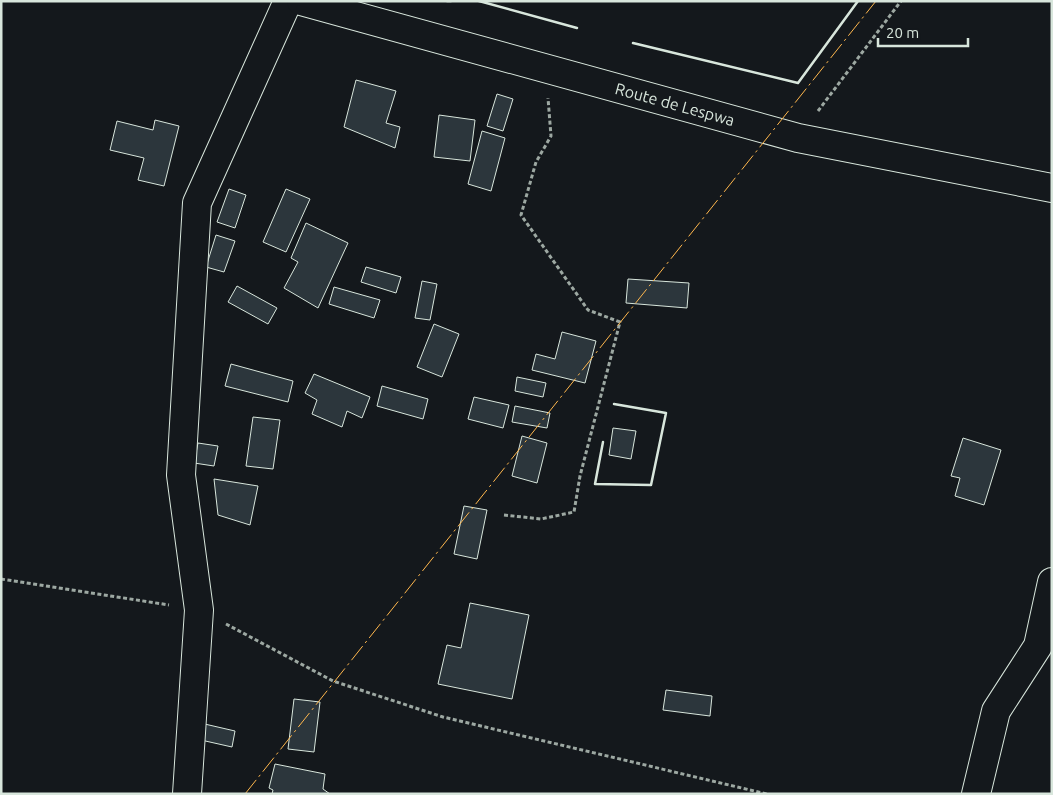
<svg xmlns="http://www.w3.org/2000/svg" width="1053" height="795" font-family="Ubuntu,sans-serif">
  <rect width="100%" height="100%" fill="#14181c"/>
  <g fill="#2c363c" stroke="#d8e6dc">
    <polygon points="356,80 396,91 386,123 400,127 395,148 344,127"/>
    <polygon points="497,94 513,99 503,131 487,126"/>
    <polygon points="439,115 475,120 470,161 434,157"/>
    <polygon points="155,120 179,126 164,186 138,180 144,158 110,150 117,121 153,130"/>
    <polygon points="482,131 505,138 491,191 468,184"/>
    <polygon points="229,189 246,195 235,228 217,222"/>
    <polygon points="286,189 310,199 286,252 263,242"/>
    <polygon points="306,223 348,243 318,308 284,288 298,262 291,258"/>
    <polygon points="216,235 235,241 224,272 206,267"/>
    <polygon points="366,267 401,277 396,293 361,282"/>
    <polygon points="628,279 689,283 687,308 626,303"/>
    <polygon points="422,281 437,284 430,320 415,318"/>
    <polygon points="237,286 277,308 268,324 228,302"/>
    <polygon points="334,287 380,300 374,318 329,304"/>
    <polygon points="434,324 459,334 442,377 417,367"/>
    <polygon points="562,332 596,341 585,383 532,370 536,354 555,359"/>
    <polygon points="231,364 293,381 288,402 225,386"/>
    <polygon points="314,374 370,397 362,418 347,411 342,427 312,414 317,400 305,393"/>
    <polygon points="517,377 546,383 543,397 515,391"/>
    <polygon points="382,386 428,399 423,419 377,406"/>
    <polygon points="474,397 509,405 503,428 468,419"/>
    <polygon points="515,406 550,413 547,428 512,422"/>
    <polygon points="253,417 280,420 273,469 246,466"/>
    <polygon points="613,428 636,431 631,459 609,455"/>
    <polygon points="522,436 547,443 537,483 512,476"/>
    <polygon points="963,438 1001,450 984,505 955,496 960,478 951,476"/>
    <polygon points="198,443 218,446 214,466 194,463"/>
    <polygon points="214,479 258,486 250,525 218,515"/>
    <polygon points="464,506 487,510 477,559 454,554"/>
    <polygon points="470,603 529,615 512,699 438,684 447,645 461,648"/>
    <polygon points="666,690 712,696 710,716 663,710"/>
    <polygon points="294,699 320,702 314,752 288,749"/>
    <polygon points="196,722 235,731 232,747 192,738"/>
    <polygon points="275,764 325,774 323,789 330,794 272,794 273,790 269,788"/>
  </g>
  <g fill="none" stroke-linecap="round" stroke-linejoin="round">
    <defs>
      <g id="minor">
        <polyline points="187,794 199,610 181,475 197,203 288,1"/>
        <polyline points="976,794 996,711 1038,646 1052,582"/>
      </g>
      <g id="tertiary">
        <path id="s1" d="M 301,1 L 798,138 L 1052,188"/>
      </g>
    </defs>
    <use href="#minor" stroke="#d8e6dc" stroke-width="30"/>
    <use href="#tertiary" stroke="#d8e6dc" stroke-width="30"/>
    <g stroke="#9da8a2" stroke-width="3" stroke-dasharray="4 2.5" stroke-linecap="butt">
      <polyline points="818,111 901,1"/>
      <polyline points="504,515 541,519 574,512 580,476 620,322 588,310 521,215 536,162 551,136 548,98"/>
      <polyline points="1,579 169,605"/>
      <polyline points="226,624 333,681 443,717 767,794"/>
    </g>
    <use href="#minor" stroke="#14181c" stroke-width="28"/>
    <use href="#tertiary" stroke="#14181c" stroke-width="28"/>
    <g stroke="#d8e6dc" stroke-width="2.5">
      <polyline points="447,1 451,1"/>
      <polyline points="479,1 577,28"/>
      <polyline points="633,43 798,83 858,1"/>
      <polyline points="603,442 595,484 651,485 666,413 614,404"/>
    </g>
    <polyline stroke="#ffb74d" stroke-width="1" stroke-dasharray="18 4 2.5 4" stroke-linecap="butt" points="245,794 876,1"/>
  </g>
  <g text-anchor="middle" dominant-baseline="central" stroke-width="4" stroke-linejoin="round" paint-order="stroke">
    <g font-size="16" fill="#d8e6dc" stroke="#14181c">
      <text stroke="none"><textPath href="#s1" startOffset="388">Route de Lespwa</textPath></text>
    </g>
  </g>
  <rect width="1053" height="795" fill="none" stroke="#d8e6dc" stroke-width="5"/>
  <path d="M878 38v8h90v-8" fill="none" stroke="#d8e6dc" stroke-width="2.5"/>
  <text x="886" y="38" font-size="15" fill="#d8e6dc" stroke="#14181c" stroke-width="4" paint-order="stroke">20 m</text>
</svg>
